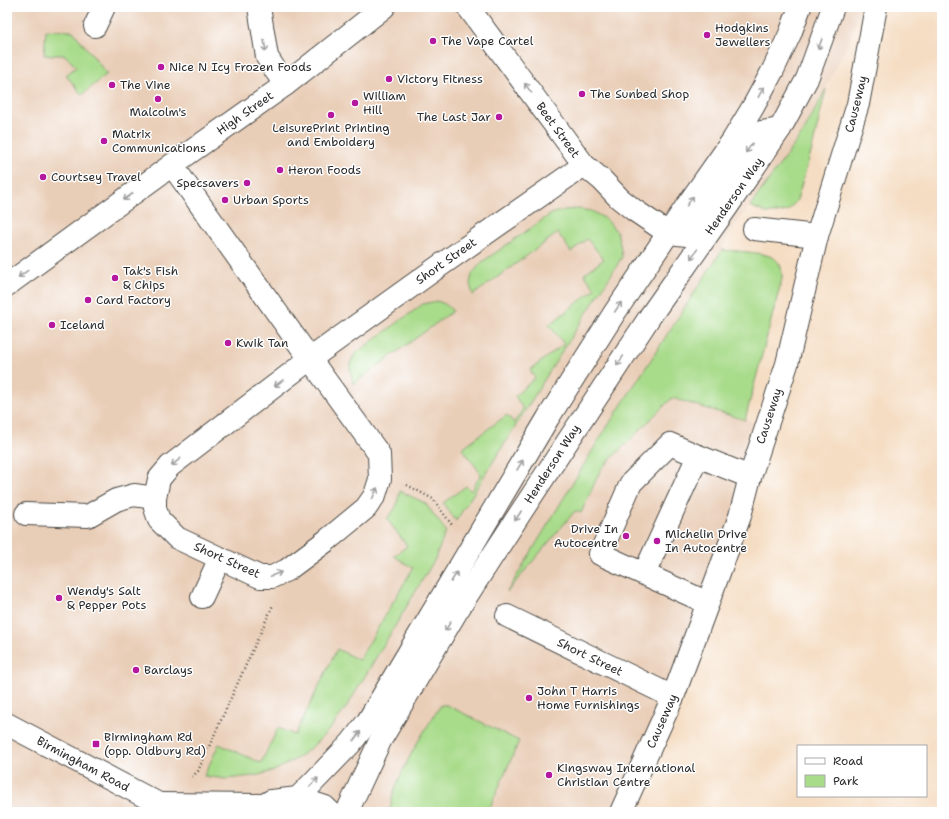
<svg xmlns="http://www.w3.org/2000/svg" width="949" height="819" font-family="'Shantell Sans',sans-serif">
  <rect width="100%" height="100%" fill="#fff"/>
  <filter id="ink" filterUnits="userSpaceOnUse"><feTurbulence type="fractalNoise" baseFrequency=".025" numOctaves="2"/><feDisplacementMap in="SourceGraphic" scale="8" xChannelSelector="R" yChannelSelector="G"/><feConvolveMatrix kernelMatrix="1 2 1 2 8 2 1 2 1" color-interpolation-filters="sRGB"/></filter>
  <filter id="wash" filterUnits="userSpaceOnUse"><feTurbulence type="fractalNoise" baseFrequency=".012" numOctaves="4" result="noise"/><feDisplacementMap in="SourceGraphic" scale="16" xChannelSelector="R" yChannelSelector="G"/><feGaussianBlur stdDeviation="0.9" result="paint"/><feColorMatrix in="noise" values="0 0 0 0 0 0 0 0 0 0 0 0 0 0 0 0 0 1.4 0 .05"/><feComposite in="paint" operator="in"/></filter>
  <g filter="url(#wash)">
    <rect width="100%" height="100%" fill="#f5ddc3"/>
    <polygon fill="#e9ceb7" points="7,7 861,7 848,44 804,131 730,233 722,250 745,419 766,428 622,812 7,812"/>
    <g fill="#a8db8a" stroke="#6a835a">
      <polygon points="46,30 73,31 107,74 82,95 66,75 76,67 65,55 44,55"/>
      <polygon points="826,89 812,149 797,200 788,211 777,213 766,213 750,206 804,131"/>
      <polygon points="577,209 592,211 607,220 617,232 620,244 622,257 611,275 568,342 456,521 443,503 466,486 471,491 481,474 462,448 507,415 514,423 523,409 515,396 535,378 530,370 564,344 549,325 595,289 584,274 604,259 587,239 571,252 558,233 473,295 470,284 472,274 482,262 551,214 564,210"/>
      <path d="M 722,250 C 734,251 768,252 775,259 C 782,264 782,271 782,279 L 745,420 L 672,398 L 601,469 L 581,513 L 575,511 L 507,592 L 600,438 Z"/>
      <path d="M 437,301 L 445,304 L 453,311 L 353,384 C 351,370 346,365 356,353 L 423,304 Z"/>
      <polygon points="400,491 425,503 446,531 435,559 346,708 330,729 314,745 298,758 274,771 254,776 226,779 204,776 219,744 261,763 278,728 295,735 337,649 359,660 413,568 394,556 407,546 387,519 396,507"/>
      <path d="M 441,705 L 447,705 L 519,741 L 488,812 L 390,812 C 391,805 392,797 394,791 C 406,760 423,732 441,705 Z"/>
    </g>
  </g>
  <g filter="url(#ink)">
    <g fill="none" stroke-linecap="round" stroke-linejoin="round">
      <defs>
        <g id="minor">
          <polyline points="259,7 267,57 285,85"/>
          <polyline points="468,7 584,165 602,180 619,198 634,210 668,233 687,235 700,220 761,132 780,129"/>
          <polyline points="95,26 104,7"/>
          <polyline points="172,165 310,359 379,454 380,479 375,495 366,508 326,541 287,570 272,577 260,577 177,538 159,520 155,508 155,498 159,479 170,466 310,359 438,267 584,165"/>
          <polyline points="754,229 817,236"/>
          <polyline points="7,285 172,165 285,85 384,7"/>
          <polyline points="698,456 750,477"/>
          <polyline points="26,514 88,516 116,500 134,495 155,498"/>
          <polyline points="644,574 698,456 670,444 631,483 600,554 708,603"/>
          <polyline points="202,597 220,558"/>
          <polyline points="507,616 673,697"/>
          <polyline points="7,724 159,804 169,812"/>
          <polyline points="159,804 264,805"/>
          <polyline points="621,812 673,697 740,516 750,477 787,364 817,236 858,104 876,7"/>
        </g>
        <g id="major">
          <polyline points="298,798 351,743 368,721 548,418 615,312 686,207 733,140 753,107 773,70 790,34 800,7"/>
          <polyline points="252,812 271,801 298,798 325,807 330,812"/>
          <polyline points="347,812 380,741 457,611 482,572 523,509 651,315 727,207 780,129 807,79 822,38 833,7"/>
        </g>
      </defs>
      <use href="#minor" stroke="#494642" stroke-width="24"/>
      <use href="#major" stroke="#494642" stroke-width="24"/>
      <g stroke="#494642" stroke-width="2.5" stroke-dasharray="1 3" stroke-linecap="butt">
        <polyline points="662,7 664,11"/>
        <polyline points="407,485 433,499 452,525"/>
        <polyline points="192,777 198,771 273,605"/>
      </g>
      <use href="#minor" stroke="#fff" stroke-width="22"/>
      <use href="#major" stroke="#fff" stroke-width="22"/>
    </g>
    <defs><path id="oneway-shaft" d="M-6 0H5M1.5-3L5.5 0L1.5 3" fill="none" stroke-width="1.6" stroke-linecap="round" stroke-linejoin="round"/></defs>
    <g stroke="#a0a0a0">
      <use href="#oneway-shaft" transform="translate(820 44) rotate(111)"/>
      <use href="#oneway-shaft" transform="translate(265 46) rotate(81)"/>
      <use href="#oneway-shaft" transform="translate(528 88) rotate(-126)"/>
      <use href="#oneway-shaft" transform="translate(761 92) rotate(-62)"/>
      <use href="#oneway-shaft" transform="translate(749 148) rotate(125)"/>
      <use href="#oneway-shaft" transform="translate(128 197) rotate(144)"/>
      <use href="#oneway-shaft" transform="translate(690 201) rotate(-55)"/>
      <use href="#oneway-shaft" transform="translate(694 254) rotate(125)"/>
      <use href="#oneway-shaft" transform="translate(23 274) rotate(144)"/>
      <use href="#oneway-shaft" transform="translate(618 307) rotate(-56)"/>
      <use href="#oneway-shaft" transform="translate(620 361) rotate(124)"/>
      <use href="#oneway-shaft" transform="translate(279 383) rotate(143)"/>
      <use href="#oneway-shaft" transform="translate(176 462) rotate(142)"/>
      <use href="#oneway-shaft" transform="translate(520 465) rotate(-59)"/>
      <use href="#oneway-shaft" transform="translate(375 493) rotate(-66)"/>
      <use href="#oneway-shaft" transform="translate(518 516) rotate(123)"/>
      <use href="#oneway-shaft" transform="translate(276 574) rotate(-21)"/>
      <use href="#oneway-shaft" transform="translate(454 577) rotate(-59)"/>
      <use href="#oneway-shaft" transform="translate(448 626) rotate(121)"/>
      <use href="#oneway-shaft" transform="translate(357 736) rotate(-53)"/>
      <use href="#oneway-shaft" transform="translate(314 782) rotate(-45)"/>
    </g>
  </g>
  <g fill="#b5179e" stroke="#fff" stroke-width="1.5">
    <circle cx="707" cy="35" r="4"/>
    <circle cx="433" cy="41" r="4"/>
    <circle cx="161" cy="67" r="4"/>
    <circle cx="389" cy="79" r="4"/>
    <circle cx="112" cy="85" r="4"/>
    <circle cx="582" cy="94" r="4"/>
    <circle cx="158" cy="99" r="4"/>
    <circle cx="355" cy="103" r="4"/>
    <circle cx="331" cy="115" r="4"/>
    <circle cx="499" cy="117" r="4"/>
    <circle cx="104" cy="141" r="4"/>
    <circle cx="280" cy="170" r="4"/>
    <circle cx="43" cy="177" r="4"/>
    <circle cx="247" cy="183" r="4"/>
    <circle cx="225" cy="200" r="4"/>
    <circle cx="115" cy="278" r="4"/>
    <circle cx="88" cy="300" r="4"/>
    <circle cx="52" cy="325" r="4"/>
    <circle cx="228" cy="343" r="4"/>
    <circle cx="626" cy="536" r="4"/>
    <circle cx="657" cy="541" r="4"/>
    <circle cx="59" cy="598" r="4"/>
    <circle cx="136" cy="670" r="4"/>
    <circle cx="529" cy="698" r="4"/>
    <rect x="92" y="740" width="8" height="8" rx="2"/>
    <circle cx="549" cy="775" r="4"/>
  </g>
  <g text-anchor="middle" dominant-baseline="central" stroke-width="3" stroke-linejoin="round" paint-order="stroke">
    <g font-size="12" fill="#2b2b2b" stroke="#fff" text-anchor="start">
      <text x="715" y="28">Hodgkins<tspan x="715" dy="14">Jewellers</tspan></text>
      <text x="441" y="41">The Vape Cartel</text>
      <text x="169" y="67">Nice N Icy Frozen Foods</text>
      <text x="397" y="79">Victory Fitness</text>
      <text x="120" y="85">The Vine</text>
      <text x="590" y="94">The Sunbed Shop</text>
      <text x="363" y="96">William<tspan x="363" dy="14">Hill</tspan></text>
      <text x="158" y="112" text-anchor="middle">Malcolm's</text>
      <text x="491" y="117" text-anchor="end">The Last Jar</text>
      <text x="331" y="128" text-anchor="middle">LeisurePrint Printing<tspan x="331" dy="14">and Emboidery</tspan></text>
      <text x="112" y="134">Matrix<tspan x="112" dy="14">Communications</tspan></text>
      <text x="288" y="170">Heron Foods</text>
      <text x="51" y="177">Courtsey Travel</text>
      <text x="239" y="183" text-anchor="end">Specsavers</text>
      <text x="233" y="200">Urban Sports</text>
      <text x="123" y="271">Tak's Fish<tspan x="123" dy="14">&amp; Chips</tspan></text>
      <text x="96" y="300">Card Factory</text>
      <text x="60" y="325">Iceland</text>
      <text x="236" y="343">Kwik Tan</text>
      <text x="618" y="529" text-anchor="end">Drive In<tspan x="618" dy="14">Autocentre</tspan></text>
      <text x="665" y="534">Michelin Drive<tspan x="665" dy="14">In Autocentre</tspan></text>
      <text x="67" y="591">Wendy's Salt<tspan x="67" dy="14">&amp; Pepper Pots</tspan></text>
      <text x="144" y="670">Barclays</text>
      <text x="537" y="691">John T Harris<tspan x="537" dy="14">Home Furnishings</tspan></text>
      <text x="104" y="737">Birmingham Rd<tspan x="104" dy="14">(opp. Oldbury Rd)</tspan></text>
      <text x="557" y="768">Kingsway International<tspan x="557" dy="14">Christian Centre</tspan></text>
    </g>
    <g font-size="12" fill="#2b2b2b" stroke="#fff">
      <text transform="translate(856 104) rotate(-76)">Causeway</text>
      <text transform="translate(245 113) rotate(-35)">High Street</text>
      <text transform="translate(558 130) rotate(54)">Beet Street</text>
      <text transform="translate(734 196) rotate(-55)">Henderson Way</text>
      <text transform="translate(446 261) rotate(-35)">Short Street</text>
      <text transform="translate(769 416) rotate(-72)">Causeway</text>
      <text transform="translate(552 464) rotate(-57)">Henderson Way</text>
      <text transform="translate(227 560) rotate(24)">Short Street</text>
      <text transform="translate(590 657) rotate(26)">Short Street</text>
      <text transform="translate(662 721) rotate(-66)">Causeway</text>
      <text transform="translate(83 764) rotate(28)">Birmingham Road</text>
    </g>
  </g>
  <rect width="949" height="819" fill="none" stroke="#fff" stroke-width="24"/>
  <rect x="797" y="745" width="130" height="52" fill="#ffffff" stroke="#aaaaaa"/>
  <rect x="805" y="758" width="20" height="6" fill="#ffffff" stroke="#aaaaaa"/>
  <text x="833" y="765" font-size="12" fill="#2b2b2b">Road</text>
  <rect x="805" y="775" width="20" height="12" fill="#a8db8a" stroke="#aaaaaa"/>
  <text x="833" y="785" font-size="12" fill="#2b2b2b">Park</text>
</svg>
